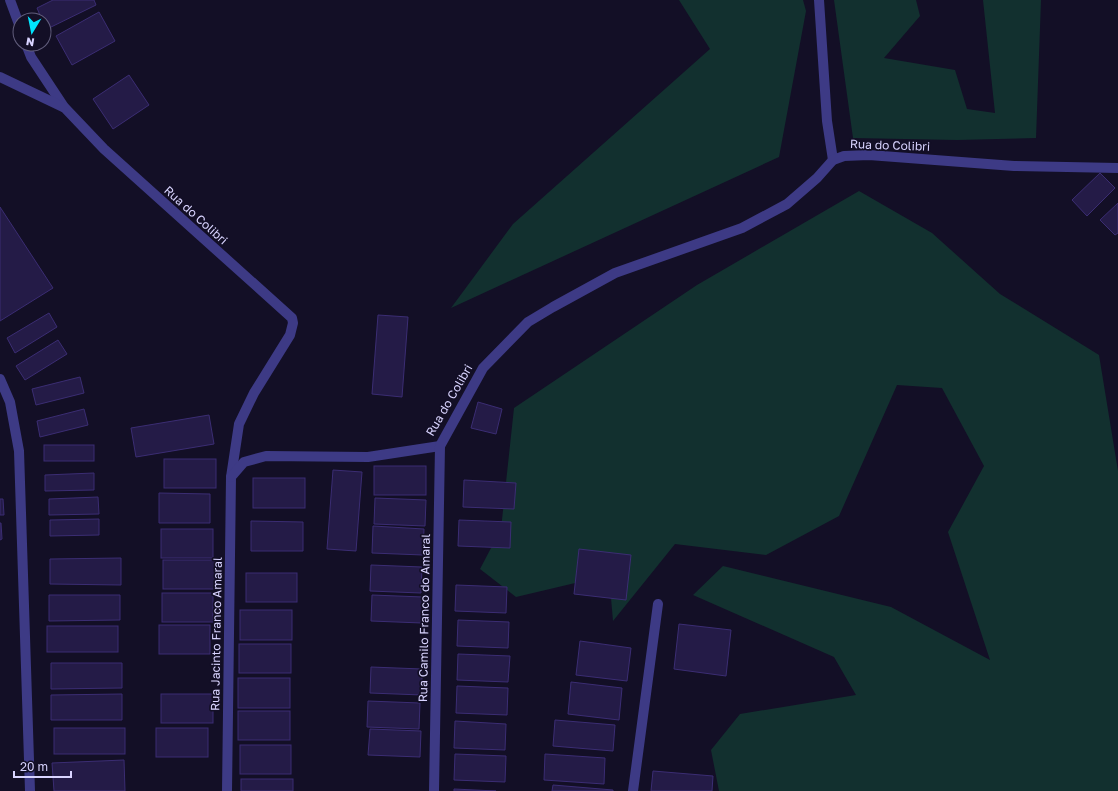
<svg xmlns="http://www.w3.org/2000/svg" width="1118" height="791" font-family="'Golos Text',sans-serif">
  <rect width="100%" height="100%" fill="#130f26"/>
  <g fill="#12302f">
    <polygon points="679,0 803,0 806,11 779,157 451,308 513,224 710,49"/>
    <polygon points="834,0 916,0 920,16 884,58 955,70 967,109 995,113 983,0 1041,0 1036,138 957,140 853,138"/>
    <polygon points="859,191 932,233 1000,294 1099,355 1118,471 1118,791 719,791 711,750 740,714 856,695 834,657 693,595 723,566 891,607 990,660 948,532 984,466 942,388 897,385 839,516 766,555 675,544 613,621 609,575 516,597 480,569 501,529 514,408 697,285"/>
  </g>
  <g fill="#241b47" stroke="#3b2d73">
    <polygon points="53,0 94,0 96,5 47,29 44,24 44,20 42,20 37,8"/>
    <polygon points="99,12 115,41 72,65 56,36"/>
    <polygon points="129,75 149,105 113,129 93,99"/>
    <polygon points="1100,173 1115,188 1087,216 1072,200"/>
    <polygon points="1118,203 1118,233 1115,235 1100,220"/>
    <polygon points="0,207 53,288 0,321"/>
    <polygon points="49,313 57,327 15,353 7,338"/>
    <polygon points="378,315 408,317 402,397 372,394"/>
    <polygon points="58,340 67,354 25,380 16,366"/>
    <polygon points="80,377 84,393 36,405 32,389"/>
    <polygon points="478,402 502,409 496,434 471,428"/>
    <polygon points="84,409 88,425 40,437 37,421"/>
    <polygon points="209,415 214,444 136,457 131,428"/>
    <rect x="44" y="445" width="50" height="16"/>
    <rect x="164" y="459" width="52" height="29"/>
    <rect x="374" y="466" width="52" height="29"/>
    <polygon points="333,470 362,472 356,551 327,549"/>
    <polygon points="94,473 94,490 45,491 45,475"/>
    <rect x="253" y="478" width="52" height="30"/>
    <polygon points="464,480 516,483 514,509 463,507"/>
    <polygon points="159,493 210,494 210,523 159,523"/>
    <polygon points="98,497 99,514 49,515 49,499"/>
    <polygon points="375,498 426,500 425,526 374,524"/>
    <polygon points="0,499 3,499 4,515 0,515"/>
    <polygon points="99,519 99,535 50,536 50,520"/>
    <polygon points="459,520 511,522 510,548 458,546"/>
    <polygon points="251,521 303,522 303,551 251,551"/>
    <polygon points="0,523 1,523 2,539 0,540"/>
    <polygon points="373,526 424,529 423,555 372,553"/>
    <rect x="161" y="529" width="52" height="29"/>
    <polygon points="579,549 631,555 626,600 574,594"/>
    <polygon points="121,558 121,585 50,584 50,559"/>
    <rect x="163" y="560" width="52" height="29"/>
    <polygon points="371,565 422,567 421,593 370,591"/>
    <rect x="246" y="573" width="51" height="29"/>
    <polygon points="456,585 507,587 506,613 455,611"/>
    <rect x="162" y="593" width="51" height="29"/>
    <polygon points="49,595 120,595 120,620 49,621"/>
    <polygon points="372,595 423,597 422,623 371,621"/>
    <rect x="240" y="610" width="52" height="30"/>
    <polygon points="458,620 509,622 508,648 457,646"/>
    <polygon points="679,624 731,630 726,676 674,669"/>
    <rect x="159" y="625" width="51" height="29"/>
    <rect x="47" y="626" width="71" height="26"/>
    <polygon points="580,641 631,648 627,681 576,675"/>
    <rect x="239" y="644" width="52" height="29"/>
    <polygon points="458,654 510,656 508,682 457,680"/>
    <polygon points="51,663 122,663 122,688 51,689"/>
    <polygon points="371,667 422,669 422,695 370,693"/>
    <rect x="238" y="678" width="52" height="30"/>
    <polygon points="571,682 622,688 619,720 568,714"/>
    <polygon points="457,686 508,688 507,715 456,713"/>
    <polygon points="122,694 122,720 51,720 51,695"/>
    <rect x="161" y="694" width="52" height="29"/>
    <polygon points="368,701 420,703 419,729 367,727"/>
    <rect x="238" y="711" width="52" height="29"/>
    <polygon points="555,720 615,725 613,751 553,746"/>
    <polygon points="455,721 506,724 505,750 454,748"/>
    <rect x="54" y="728" width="71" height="26"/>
    <rect x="156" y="728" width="52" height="29"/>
    <polygon points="370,729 421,731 420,757 368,755"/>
    <rect x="240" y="745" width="51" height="29"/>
    <polygon points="455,754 506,756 505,782 454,780"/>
    <polygon points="545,754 605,758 604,784 544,780"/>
    <polygon points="124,760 125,791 54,791 52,763"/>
    <polygon points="653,771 713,776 712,791 651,791"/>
    <rect x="241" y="779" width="52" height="12"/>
    <polygon points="553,785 613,790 613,791 552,791"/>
    <polygon points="454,789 496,791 454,791"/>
  </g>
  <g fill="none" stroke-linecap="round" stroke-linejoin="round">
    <g stroke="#3d3a85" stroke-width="10">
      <polyline points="10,0 20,27"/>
      <polyline points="819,0 827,121 833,160"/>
      <polyline points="26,44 31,57 64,107"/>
      <polyline points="0,77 65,108 104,149 292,318 293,323 290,335 254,393 239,424 231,477 227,791"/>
      <polyline points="0,379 10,402 19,451 30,791"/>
      <polyline points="231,477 244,462 266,456 368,457 440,446"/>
      <polyline points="434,791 440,446 483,368 528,322 553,307 615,273 742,228 787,204 817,178 833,160 844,156 869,155 1014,166 1118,168"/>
      <polyline points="633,791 658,604"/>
    </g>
  </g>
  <g text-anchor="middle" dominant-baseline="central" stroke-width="3.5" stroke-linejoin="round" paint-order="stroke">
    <g font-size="12" fill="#d9d4ff" stroke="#130f26">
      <text transform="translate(890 145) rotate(2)">Rua do Colibri</text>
      <text transform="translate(196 215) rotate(42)">Rua do Colibri</text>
      <text transform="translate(449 400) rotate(-60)">Rua do Colibri</text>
      <text transform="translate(424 618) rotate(-89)">Rua Camilo Franco do Amaral</text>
      <text transform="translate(216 634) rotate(-89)">Rua Jacinto Franco Amaral</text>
    </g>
  </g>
  <g transform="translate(32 32) rotate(190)"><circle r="19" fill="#130f26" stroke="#625e7d"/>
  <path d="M0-3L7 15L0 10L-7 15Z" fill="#00e5ff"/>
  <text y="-6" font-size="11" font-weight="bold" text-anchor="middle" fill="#d9d4ff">N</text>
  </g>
  <path d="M14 771v6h57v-6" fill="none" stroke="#d9d4ff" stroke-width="2"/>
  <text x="20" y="771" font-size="12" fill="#d9d4ff" stroke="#130f26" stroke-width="3" paint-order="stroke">20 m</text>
</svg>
